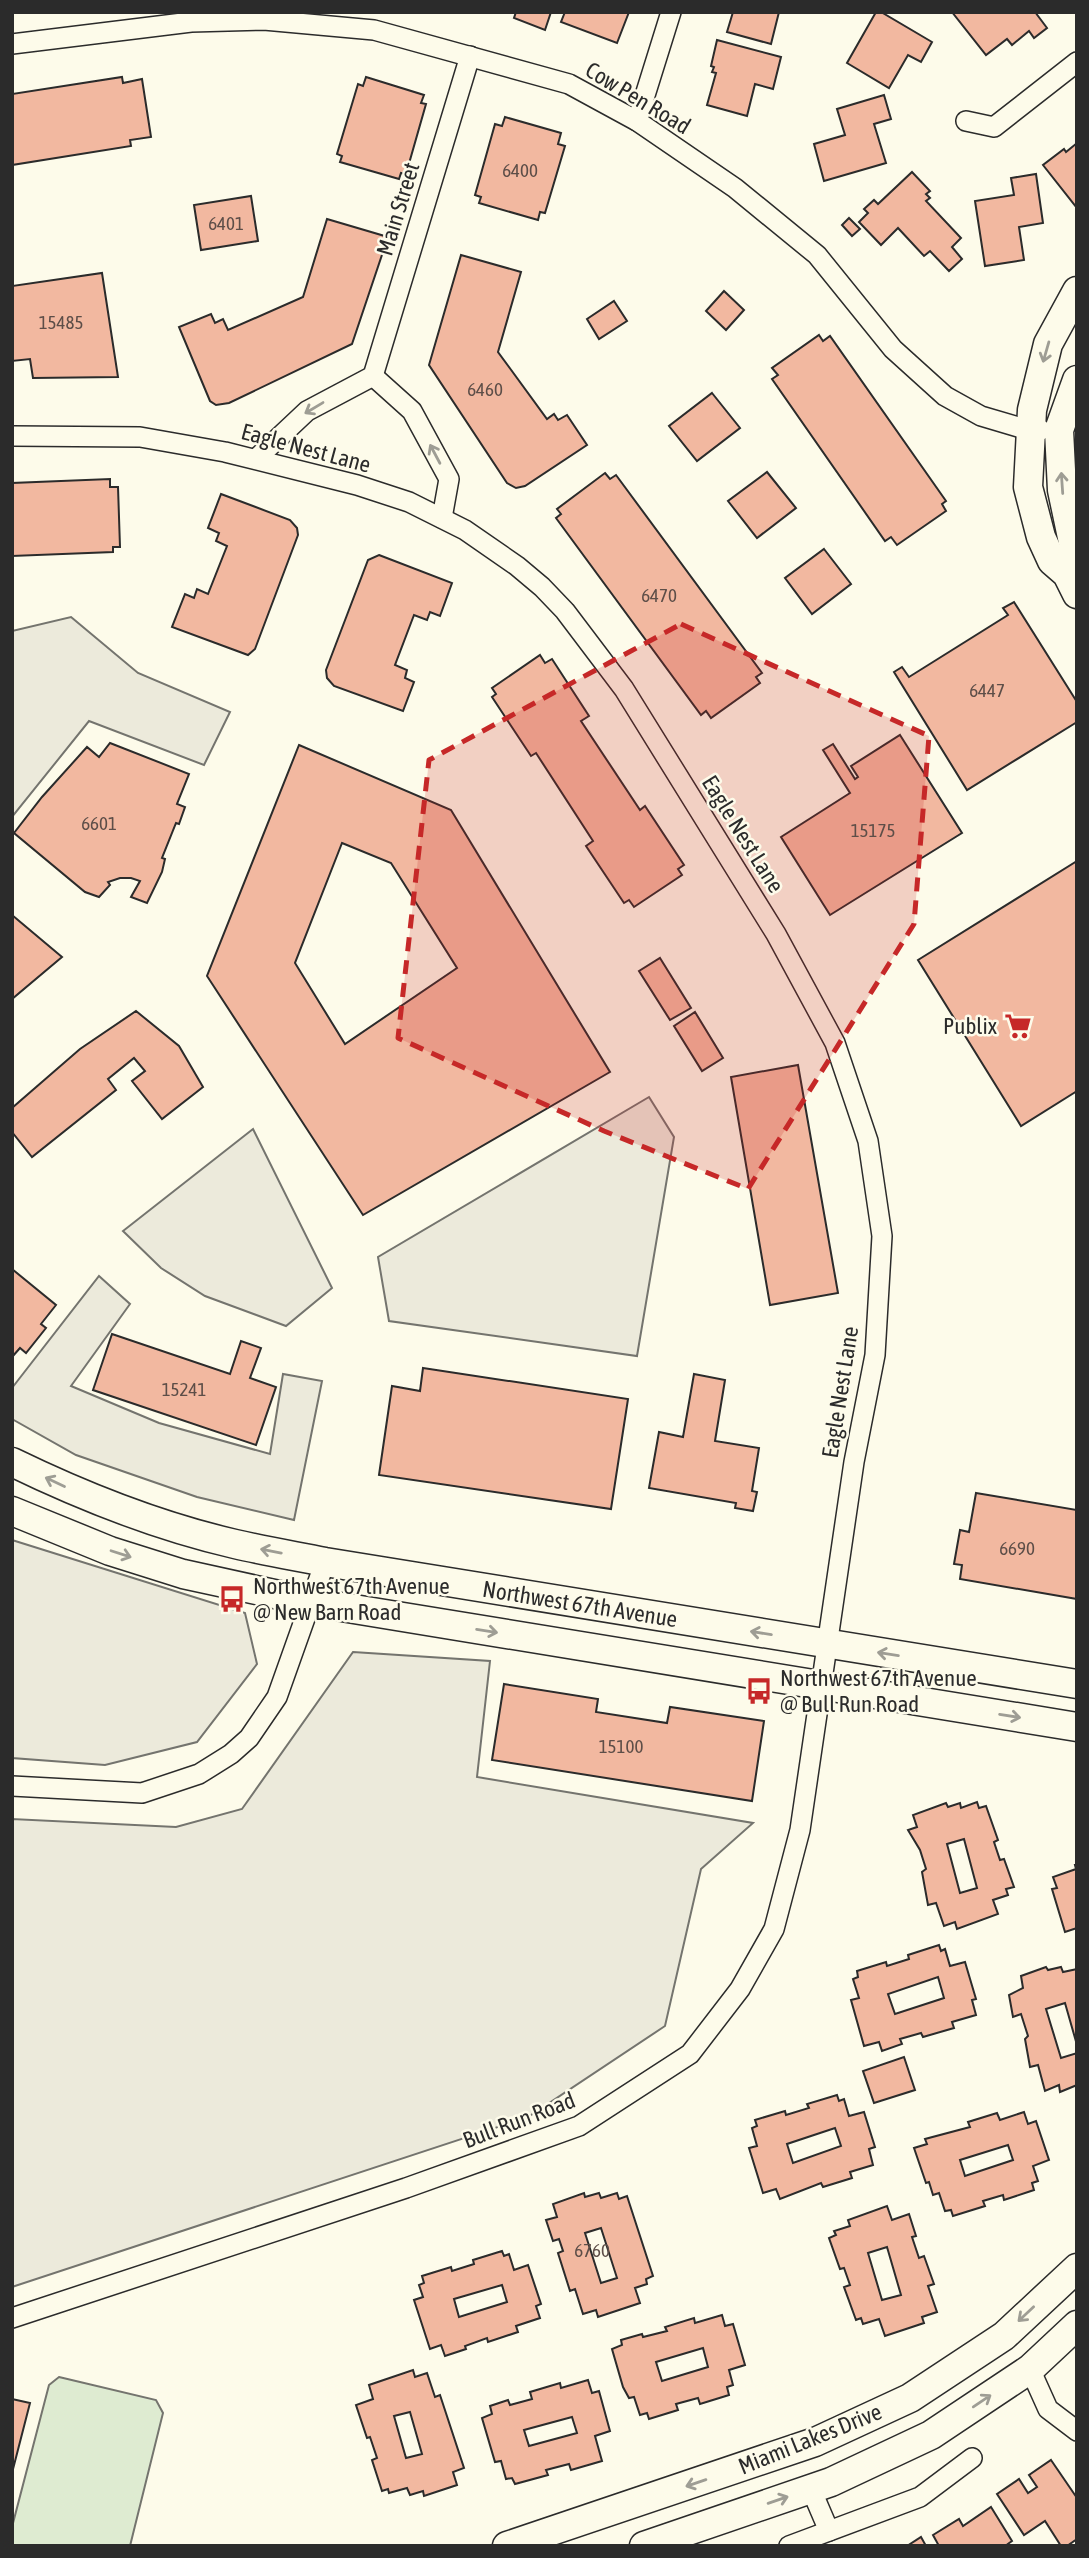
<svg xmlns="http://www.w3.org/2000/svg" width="1089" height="2558" font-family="'Asap Condensed',sans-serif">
  <rect width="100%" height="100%" fill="#fdfbea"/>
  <polygon fill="#deebd1" stroke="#74746e" stroke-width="2" points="59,2377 156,2400 163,2413 130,2546 12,2546 12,2527 49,2385"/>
  <g fill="#eceadb" stroke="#74746e" stroke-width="2">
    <polygon points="71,617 138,673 230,712 204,765 89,721 12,817 12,631"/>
    <polygon points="649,1097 674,1137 637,1356 389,1321 378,1257"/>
    <polygon points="253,1129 332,1288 286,1326 205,1296 161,1268 123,1231"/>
    <polygon points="99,1276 130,1304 71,1386 159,1423 270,1454 283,1374 322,1381 294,1520 197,1497 76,1455 12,1419 12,1388"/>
    <polygon points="12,1540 245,1613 257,1664 197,1742 105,1765 12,1758"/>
    <polygon points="353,1652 490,1661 477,1777 753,1823 701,1869 665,2026 528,2117 12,2287 12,1819 176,1827 242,1809"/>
  </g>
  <g fill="#f2b8a0" stroke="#2b2b2b" stroke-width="2" fill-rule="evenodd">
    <polygon points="516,12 551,12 545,30 514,18"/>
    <polygon points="565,12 629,12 617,43 561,22"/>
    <polygon points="733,12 786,12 779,12 771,44 727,32"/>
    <polygon points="876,12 881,12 932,42 921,62 908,55 889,88 847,63"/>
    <polygon points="952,12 1035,12 1047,28 1034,38 1029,31 1012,45 1007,39 986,55"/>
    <polygon points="717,40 781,57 773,89 755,84 747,116 707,105 716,73 712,72 714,67 711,66"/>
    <polygon points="122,77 123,83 142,79 151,137 130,140 131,146 12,165 12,94"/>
    <polygon points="366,77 424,95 421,103 426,104 406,174 401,173 399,179 340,162 342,156 337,154 358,84 363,86"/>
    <polygon points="884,95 891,119 874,124 886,163 824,181 814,144 845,135 837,109"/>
    <polygon points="505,117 561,133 558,144 565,146 545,213 540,212 538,220 479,203 481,197 475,195 495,124 502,126"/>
    <polygon points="1077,143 1077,208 1043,165 1064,149 1066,152"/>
    <polygon points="912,172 930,191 926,194 930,198 926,201 961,238 952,247 962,259 949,271 930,251 924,256 898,228 881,245 859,222 868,213 864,209 874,200 878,204"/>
    <polygon points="1036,174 1043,223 1019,227 1024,260 985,266 975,201 1014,195 1011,178"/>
    <polygon points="251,196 258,241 201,250 194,205"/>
    <polygon points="849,218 860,229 852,236 842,225"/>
    <polygon points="327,219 388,237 352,344 229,403 216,405 210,401 179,327 211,314 215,323 223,319 228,330 303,297"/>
    <polygon points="461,255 521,272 498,352 547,419 554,414 558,420 567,415 587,445 525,486 516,488 507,483 429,365"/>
    <polygon points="102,273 118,377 33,378 30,359 12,361 12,286"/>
    <polygon points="724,291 744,310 726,330 706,311"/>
    <polygon points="614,301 627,321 599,339 587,319"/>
    <polygon points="819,335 823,341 830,336 946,501 942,504 946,511 897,545 891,537 885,541 772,379 778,375 772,368"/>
    <polygon points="712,393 740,428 697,461 669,426"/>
    <polygon points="767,472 796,508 757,538 728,501"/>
    <polygon points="605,473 610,479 616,475 762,673 756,677 760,683 711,718 706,711 701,715 556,518 561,514 557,509"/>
    <polygon points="110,479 110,487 118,487 120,547 113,547 113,552 12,556 12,483"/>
    <polygon points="221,494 290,520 297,528 298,535 255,649 248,655 172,627 185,594 194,598 197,589 208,594 227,546 216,541 219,533 208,528"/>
    <polygon points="824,549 851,584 812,614 785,578"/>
    <polygon points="379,555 452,583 440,616 430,612 427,620 414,615 395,665 407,670 405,678 414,682 403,711 334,686 327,678 326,670 368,560"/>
    <polygon points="1014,602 1077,702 1077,722 967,790 894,672 902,667 909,677 1008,615 1003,608"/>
    <polygon points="540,655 545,663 552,659 589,716 581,721 640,810 645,806 684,865 678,869 682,875 634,907 629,900 624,903 586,846 593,841 536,753 531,756 492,697 496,694 492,688"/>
    <polygon points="900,735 962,833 830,915 781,837 850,793 823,750 833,744 855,779 858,777 851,766"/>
    <polygon points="110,743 189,774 177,804 185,807 179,824 176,823 162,858 165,859 162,872 147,903 131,897 140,881 131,878 120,878 108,882 110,885 99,897 85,892 14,833 42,797 87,747 99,757"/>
    <path d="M 299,745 L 451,810 L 610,1072 L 363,1215 L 207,976 ZM 342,843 L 391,863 L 457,968 L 345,1044 L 295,963 Z"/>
    <polygon points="1077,861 1077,1091 1021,1126 918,960"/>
    <polygon points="12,915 62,957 12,999"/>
    <polygon points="660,958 691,1008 670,1020 639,971"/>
    <polygon points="136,1011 179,1046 203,1087 162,1119 132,1081 145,1071 134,1058 108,1079 116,1090 32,1157 12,1132 12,1108 80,1049"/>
    <polygon points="695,1012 723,1058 702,1071 674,1026"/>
    <polygon points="798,1065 838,1293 770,1305 731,1077"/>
    <polygon points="12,1269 56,1305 41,1324 46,1328 26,1353 20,1348 12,1357"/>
    <polygon points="112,1334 230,1374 241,1341 261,1348 250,1378 276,1387 256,1445 93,1390"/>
    <polygon points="423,1368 628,1399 611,1509 379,1475 392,1386 420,1391"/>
    <polygon points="694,1374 725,1380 715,1441 759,1448 752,1491 757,1492 753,1511 735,1508 736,1503 649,1488 659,1432 683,1437"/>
    <polygon points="976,1493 1077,1510 1077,1599 960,1579 962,1565 954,1564 960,1530 969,1532"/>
    <polygon points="504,1684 598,1699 596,1712 667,1723 670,1707 764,1721 752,1801 492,1760"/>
    <path d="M 977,1802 L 979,1808 L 986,1806 L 998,1840 L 994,1842 L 1000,1860 L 1004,1859 L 1014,1887 L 1006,1889 L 1008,1895 L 993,1900 L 998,1914 L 957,1929 L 955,1922 L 944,1926 L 936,1903 L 928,1905 L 922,1872 L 926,1869 L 920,1850 L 908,1830 L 917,1827 L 913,1815 L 946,1803 L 948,1807 L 960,1803 L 961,1808 ZM 964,1839 L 977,1888 L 960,1893 L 947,1844 Z"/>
    <polygon points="1075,1865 1077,1865 1077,1928 1065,1932 1052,1889 1057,1888 1053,1877 1076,1869"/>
    <path d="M 939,1945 L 941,1951 L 945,1949 L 950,1966 L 965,1962 L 976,1999 L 972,2000 L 976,2015 L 952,2022 L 954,2028 L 923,2037 L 921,2033 L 900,2039 L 902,2044 L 882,2051 L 879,2042 L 864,2046 L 851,2000 L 859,1998 L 853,1979 L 858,1977 L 857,1971 L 886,1962 L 887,1966 L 909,1959 L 908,1955 ZM 938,1977 L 944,1998 L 895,2014 L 888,1994 Z"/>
    <polygon points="1046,1967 1048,1970 1061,1967 1063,1972 1077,1969 1077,2045 1065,2003 1046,2009 1061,2058 1077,2053 1077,2085 1060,2092 1059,2085 1045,2091 1038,2065 1030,2067 1025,2039 1028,2036 1021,2014 1013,2017 1009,1995 1023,1988 1021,1976"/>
    <polygon points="904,2057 915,2090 874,2103 863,2071"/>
    <path d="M 837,2095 L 839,2101 L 844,2099 L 849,2116 L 864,2112 L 875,2147 L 869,2149 L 873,2165 L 850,2172 L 852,2178 L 823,2187 L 821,2183 L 780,2199 L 776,2189 L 763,2193 L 749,2148 L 757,2146 L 752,2128 L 757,2126 L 755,2120 L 785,2111 L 786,2115 L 809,2108 L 807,2104 ZM 835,2128 L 841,2146 L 793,2163 L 787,2144 Z"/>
    <path d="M 1024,2112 L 1028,2124 L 1036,2121 L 1049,2160 L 1033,2166 L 1038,2181 L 1032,2183 L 1034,2190 L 1004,2200 L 1003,2195 L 983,2201 L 985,2206 L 953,2216 L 951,2210 L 945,2211 L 939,2193 L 933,2195 L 929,2182 L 926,2183 L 914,2148 L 927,2144 L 925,2139 L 970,2127 L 968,2122 L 997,2113 L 1000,2120 ZM 1008,2145 L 1013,2160 L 965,2176 L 960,2160 Z"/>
    <path d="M 584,2193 L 585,2197 L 599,2193 L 601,2198 L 617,2193 L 619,2199 L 627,2196 L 653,2276 L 646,2279 L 647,2284 L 635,2288 L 640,2303 L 598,2317 L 596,2310 L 583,2314 L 575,2289 L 570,2291 L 558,2253 L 563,2251 L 559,2239 L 553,2241 L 546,2220 L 557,2217 L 553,2204 ZM 601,2228 L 617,2278 L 601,2283 L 585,2233 Z"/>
    <path d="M 887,2206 L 892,2220 L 909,2214 L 916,2236 L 912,2237 L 919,2258 L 924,2256 L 934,2284 L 928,2286 L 937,2312 L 922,2317 L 924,2323 L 885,2336 L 879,2319 L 863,2324 L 861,2318 L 856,2320 L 844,2287 L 850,2285 L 844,2268 L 840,2269 L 829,2238 L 836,2235 L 834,2231 L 850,2226 L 848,2220 ZM 887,2247 L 901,2295 L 882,2300 L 868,2253 Z"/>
    <path d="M 502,2251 L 504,2256 L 509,2254 L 514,2270 L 528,2265 L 541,2304 L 536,2306 L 540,2318 L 516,2326 L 518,2332 L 488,2342 L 487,2338 L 465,2346 L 466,2349 L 445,2356 L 441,2345 L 430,2349 L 414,2300 L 423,2297 L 419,2285 L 424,2283 L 422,2276 L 451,2267 L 452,2271 L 474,2264 L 473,2260 ZM 502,2285 L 507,2302 L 459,2317 L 454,2299 Z"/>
    <path d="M 722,2315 L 725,2326 L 733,2324 L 745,2365 L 729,2370 L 733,2385 L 727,2387 L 729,2395 L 700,2404 L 698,2398 L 676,2404 L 678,2410 L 649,2419 L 647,2413 L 640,2415 L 634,2397 L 629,2398 L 623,2387 L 612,2349 L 622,2345 L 621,2340 L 642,2334 L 643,2337 L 667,2331 L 665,2327 L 694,2318 L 695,2323 ZM 703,2348 L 708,2367 L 662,2381 L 656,2362 Z"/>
    <path d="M 413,2370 L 415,2377 L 427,2373 L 435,2397 L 440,2395 L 464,2468 L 453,2472 L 457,2485 L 424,2496 L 423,2491 L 410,2495 L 407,2488 L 389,2493 L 388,2489 L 382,2491 L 372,2460 L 377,2458 L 370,2437 L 367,2438 L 356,2405 L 373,2399 L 369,2385 ZM 410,2412 L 422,2454 L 406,2458 L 394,2416 Z"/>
    <path d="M 588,2380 L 592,2393 L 599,2391 L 610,2431 L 595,2436 L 602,2461 L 571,2470 L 569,2464 L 546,2470 L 548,2475 L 515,2484 L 512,2478 L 506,2479 L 501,2461 L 495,2462 L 482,2418 L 492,2414 L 490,2406 L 508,2400 L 510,2405 L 532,2399 L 530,2392 L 560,2383 L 561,2388 ZM 572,2417 L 577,2433 L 529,2446 L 524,2430 Z"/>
    <polygon points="12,2399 30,2403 12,2473"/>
    <polygon points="1051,2460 1077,2498 1077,2539 1067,2546 1061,2546 1045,2521 1024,2535 997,2494 1019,2479 1028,2493 1037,2487 1029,2475"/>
    <polygon points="991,2507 1012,2541 1005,2546 939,2546 933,2535 959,2519 963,2526"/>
    <polygon points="921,2537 926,2546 907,2546"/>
  </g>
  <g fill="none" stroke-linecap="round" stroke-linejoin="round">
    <defs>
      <g id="street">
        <polyline points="12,44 191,22 264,20 374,30 569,84 637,121 735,188 817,255 893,349 945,396 981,416 1018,427 1041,430"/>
        <polyline points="637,121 671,12"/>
        <polyline points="966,121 994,127 1077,62"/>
        <polyline points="373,376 412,411 449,479 442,518"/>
        <polyline points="12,436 140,437 225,452 357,485 409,502 465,530 517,566 542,587 565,611 624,689 776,934 835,1043 868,1141 882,1236 875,1355 854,1462 800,1830 774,1929 740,1989 690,2054 579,2126 406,2188 12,2318"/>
        <polyline points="256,459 307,411 373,376 470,56"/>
        <polyline points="12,1786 142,1793 199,1774 231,1754 249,1738 277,1697 325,1562"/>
        <polyline points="1030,2369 1048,2409 1077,2431"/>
        <polyline points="811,2489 829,2531"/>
        <polyline points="789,2546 920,2497 972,2458"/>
      </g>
      <g id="secondary">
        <polyline points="1077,291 1048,344 1032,410 1028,487 1041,537 1052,561 1067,574 1077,594"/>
        <polyline points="1067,574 1074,547 1062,490 1059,430 1077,380"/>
        <path d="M 12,1462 C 84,1497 157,1526 235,1544 C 265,1551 295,1556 325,1562 L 1077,1684"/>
        <polyline points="12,1511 110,1551 183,1574 311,1602 1077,1727"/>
        <polyline points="507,2546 815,2442 910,2398 1004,2336 1077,2268"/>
        <polyline points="644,2546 831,2482 931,2435 1030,2369 1077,2325"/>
      </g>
    </defs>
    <use href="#street" stroke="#2b2b2b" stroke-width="22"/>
    <use href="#secondary" stroke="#2b2b2b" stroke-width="31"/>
    <use href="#street" stroke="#fdfbea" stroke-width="19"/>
    <use href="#secondary" stroke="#fdfbea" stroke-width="28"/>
  </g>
  <defs><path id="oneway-shaft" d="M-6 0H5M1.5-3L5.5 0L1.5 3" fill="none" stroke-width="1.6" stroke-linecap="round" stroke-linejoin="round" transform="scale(1.75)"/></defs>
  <g stroke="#9e9d94">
    <use href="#oneway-shaft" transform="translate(1046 352) rotate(106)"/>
    <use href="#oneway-shaft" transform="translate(314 408) rotate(149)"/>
    <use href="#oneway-shaft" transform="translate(435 454) rotate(-118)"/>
    <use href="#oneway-shaft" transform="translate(1062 483) rotate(-94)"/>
    <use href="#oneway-shaft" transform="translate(55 1482) rotate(-155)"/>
    <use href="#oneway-shaft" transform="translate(271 1551) rotate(-169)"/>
    <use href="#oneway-shaft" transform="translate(121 1554) rotate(18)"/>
    <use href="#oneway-shaft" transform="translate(487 1631) rotate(9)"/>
    <use href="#oneway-shaft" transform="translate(761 1633) rotate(-171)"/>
    <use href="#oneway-shaft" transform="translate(888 1654) rotate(-171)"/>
    <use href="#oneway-shaft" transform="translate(1010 1716) rotate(9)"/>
    <use href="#oneway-shaft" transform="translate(1026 2314) rotate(137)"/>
    <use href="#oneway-shaft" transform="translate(982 2401) rotate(-34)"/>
    <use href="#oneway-shaft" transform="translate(696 2483) rotate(161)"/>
    <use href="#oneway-shaft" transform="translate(778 2500) rotate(-19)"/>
  </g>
  <path fill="#c62828" fill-opacity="0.2" stroke="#c62828" stroke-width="5" stroke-dasharray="14 9" stroke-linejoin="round" d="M 681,624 L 929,736 L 914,924 L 748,1189 L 604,1131 L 398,1038 L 429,760 Z"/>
  <defs>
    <symbol id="supermarket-bare" viewBox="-9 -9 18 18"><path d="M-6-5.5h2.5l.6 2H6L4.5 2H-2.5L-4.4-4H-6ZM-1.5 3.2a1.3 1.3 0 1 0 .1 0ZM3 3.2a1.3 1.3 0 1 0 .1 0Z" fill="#c62828" stroke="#fdfbea" stroke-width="2.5" paint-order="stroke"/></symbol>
    <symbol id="bus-bare" viewBox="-9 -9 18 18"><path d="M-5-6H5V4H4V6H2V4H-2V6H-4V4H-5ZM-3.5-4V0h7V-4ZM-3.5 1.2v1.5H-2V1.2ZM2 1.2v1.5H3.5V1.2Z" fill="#c62828" stroke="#fdfbea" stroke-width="2.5" paint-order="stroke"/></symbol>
  </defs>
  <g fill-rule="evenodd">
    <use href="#supermarket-bare" x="999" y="1007" width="38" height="38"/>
    <use href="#bus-bare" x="213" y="1580" width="38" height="38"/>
    <use href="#bus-bare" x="740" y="1672" width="38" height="38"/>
  </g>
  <g text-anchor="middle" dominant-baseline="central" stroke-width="5" stroke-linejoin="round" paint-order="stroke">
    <g font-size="19" fill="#5d4e48">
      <text x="520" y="170">6400</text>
      <text x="226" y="223">6401</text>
      <text x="61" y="322">15485</text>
      <text x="485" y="389">6460</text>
      <text x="659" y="595">6470</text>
      <text x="987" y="690">6447</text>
      <text x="99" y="823">6601</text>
      <text x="873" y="830">15175</text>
      <text x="184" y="1389">15241</text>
      <text x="1017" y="1548">6690</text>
      <text x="621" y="1746">15100</text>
      <text x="592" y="2250">6760</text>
    </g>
    <g font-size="23" fill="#2b2b2b" stroke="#fdfbea">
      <text transform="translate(638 98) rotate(31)">Cow Pen Road</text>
      <text transform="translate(398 209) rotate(-73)">Main Street</text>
      <text transform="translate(306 448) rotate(15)">Eagle Nest Lane</text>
      <text transform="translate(743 834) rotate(58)">Eagle Nest Lane</text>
      <text transform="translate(840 1392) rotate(-81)">Eagle Nest Lane</text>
      <text transform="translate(580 1604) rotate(9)">Northwest 67th Avenue</text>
      <text transform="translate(519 2120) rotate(-21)">Bull Run Road</text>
      <text transform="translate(810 2439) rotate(-22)">Miami Lakes Drive</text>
    </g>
    <g font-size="23" fill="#2b2b2b" stroke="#fdfbea" text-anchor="start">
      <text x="997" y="1026" text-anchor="end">Publix</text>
      <text x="253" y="1586">Northwest 67th Avenue<tspan x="253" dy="26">@ New Barn Road</tspan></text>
      <text x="780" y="1678">Northwest 67th Avenue<tspan x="780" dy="26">@ Bull Run Road</tspan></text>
    </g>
  </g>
  <rect width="1089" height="2558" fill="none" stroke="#2b2b2b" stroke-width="28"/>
</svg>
